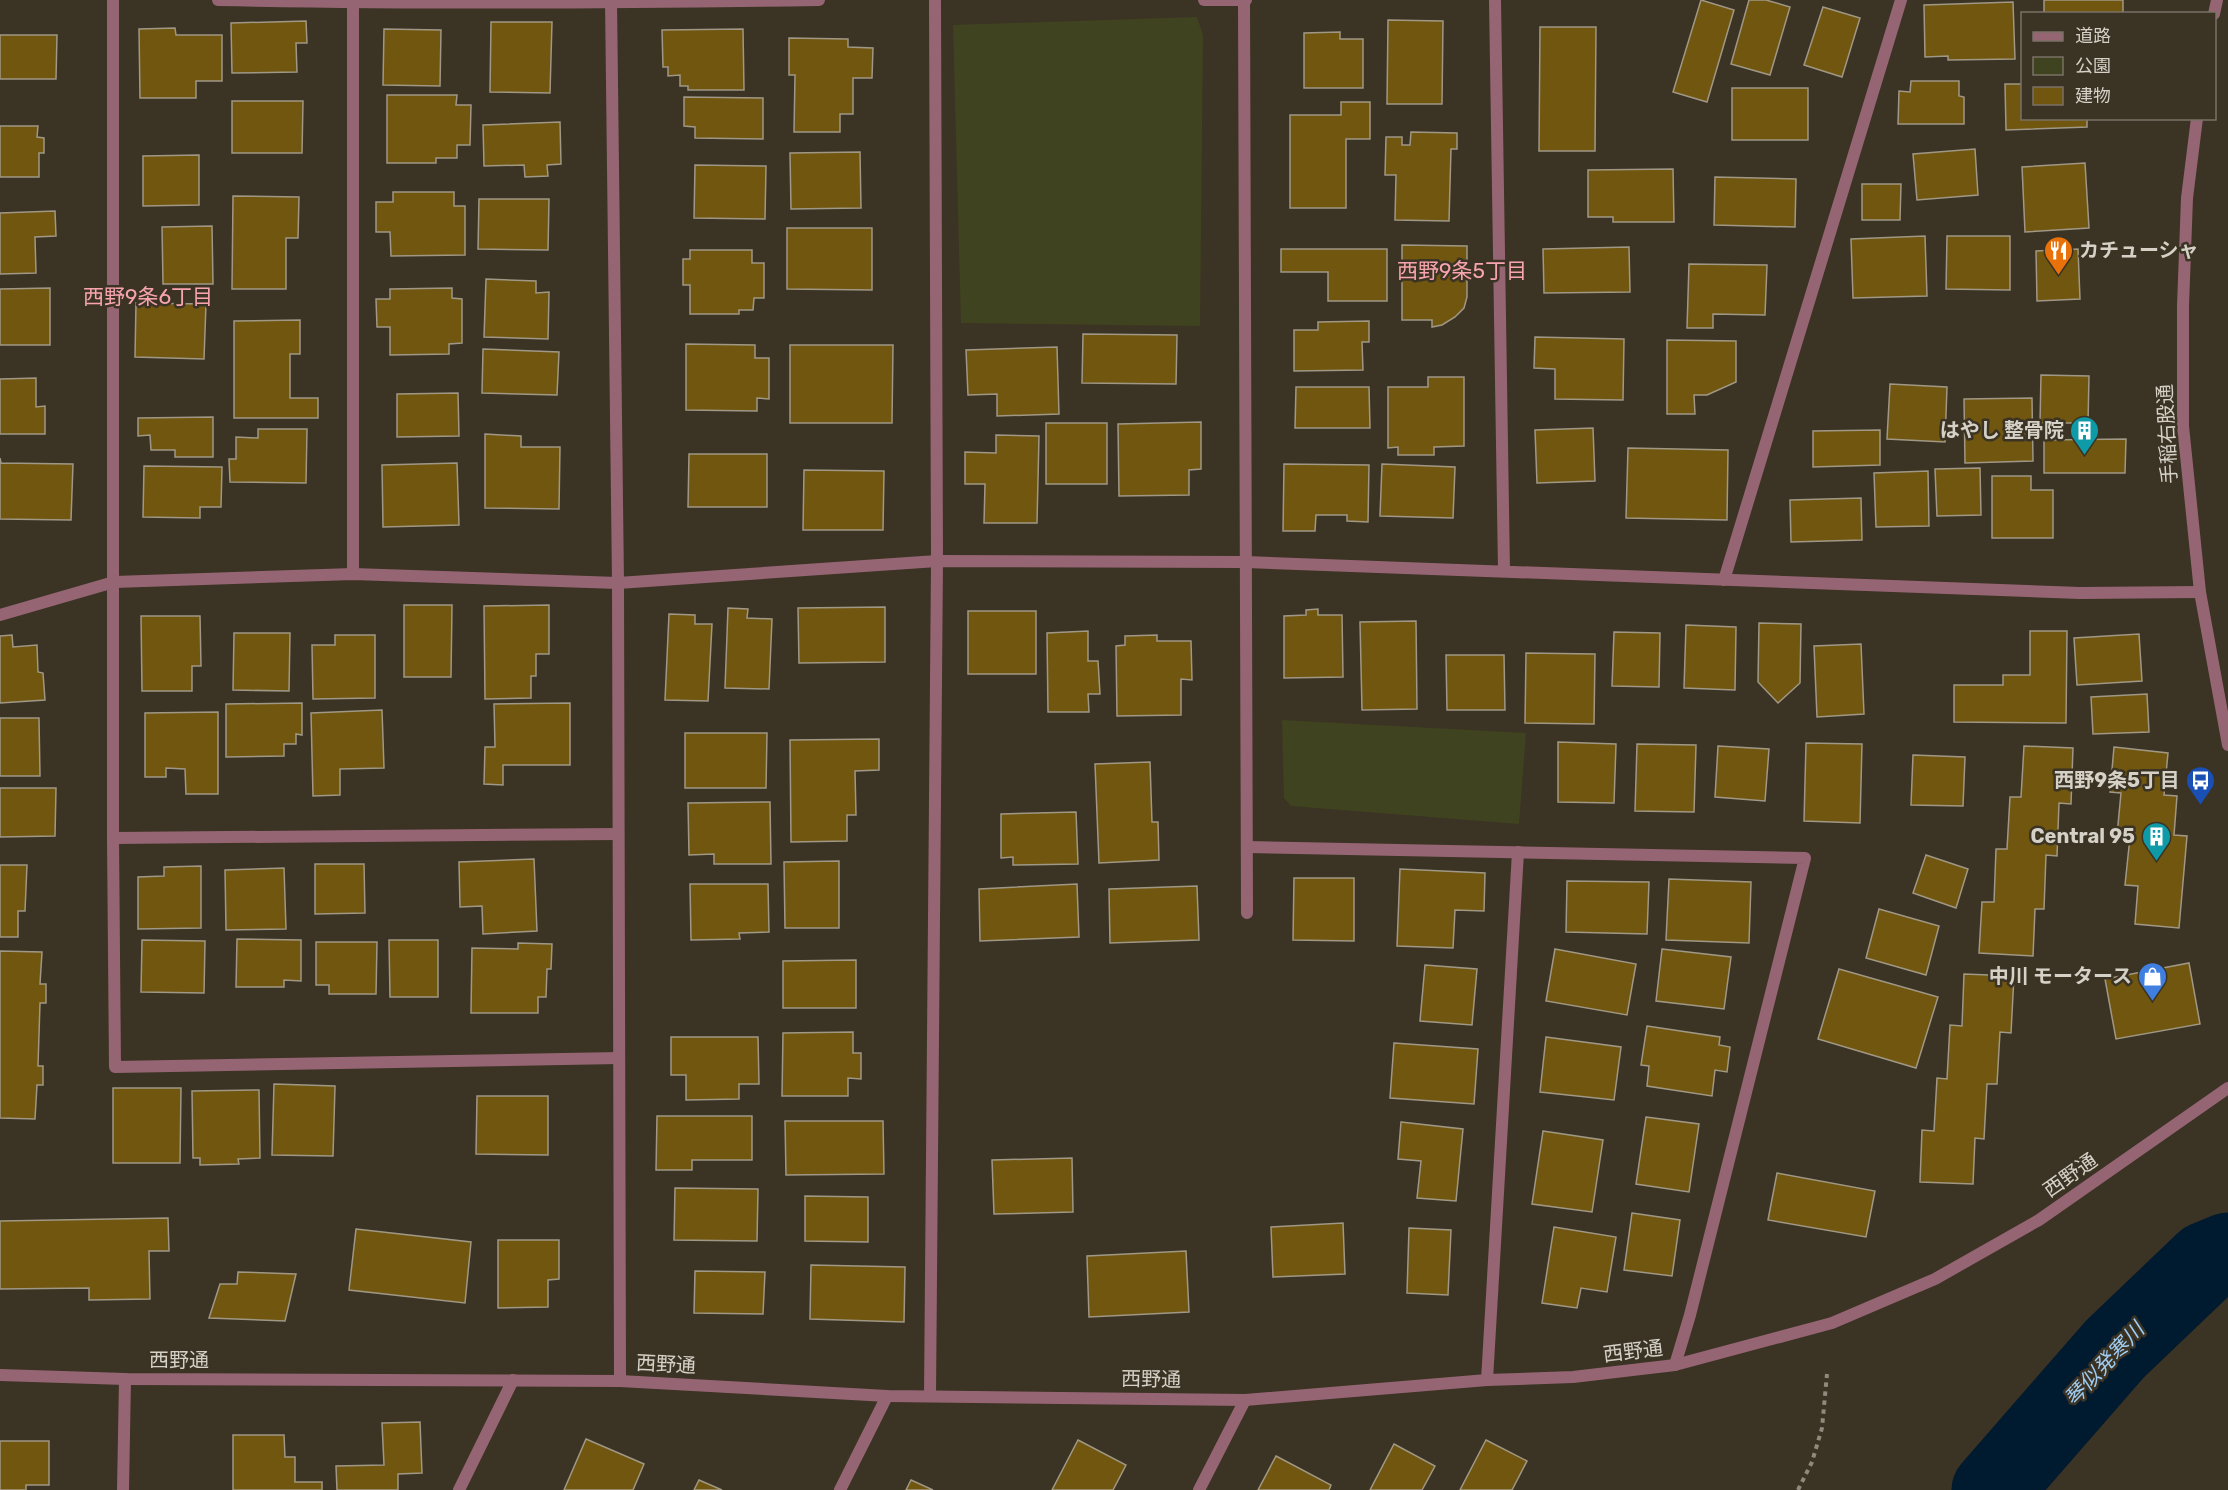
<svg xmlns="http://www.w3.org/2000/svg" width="2228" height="1490" font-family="Rubik,'Noto Sans JP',sans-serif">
  <rect width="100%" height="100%" fill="#3b3324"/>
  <g fill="#40431f">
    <polygon points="1197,17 1203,35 1200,326 961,323 953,25"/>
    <polygon points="1282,720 1526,733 1519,824 1291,806 1284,798"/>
  </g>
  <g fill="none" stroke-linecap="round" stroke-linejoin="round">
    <polyline stroke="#001a2f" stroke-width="81" points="1992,1490 2115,1349 2206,1262 2228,1253"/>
  </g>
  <g fill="#70560f" stroke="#a09885" stroke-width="1.5">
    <polygon points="1701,0 1734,10 1707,102 1673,92"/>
    <polygon points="1749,0 1766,0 1790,7 1770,75 1731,64"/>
    <rect x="2044" y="0" width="79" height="14"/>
    <polygon points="2013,2 2015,59 1948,60 1948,56 1925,57 1924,5"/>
    <polygon points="1823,7 1860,18 1842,77 1804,65"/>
    <polygon points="1388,20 1443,21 1442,104 1387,104"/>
    <polygon points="306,21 307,43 296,43 297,72 232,73 231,23"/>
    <polygon points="491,22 552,22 550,93 490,92"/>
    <polygon points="1540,27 1596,27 1595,151 1539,151"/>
    <polygon points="175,28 176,35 222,35 222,81 196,81 196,98 140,98 139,29"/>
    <polygon points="384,29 441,30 440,86 383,85"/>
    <polygon points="743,29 744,90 688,90 688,86 680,86 680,75 668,76 668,67 663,67 662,30"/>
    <polygon points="1340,32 1340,39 1363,39 1363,88 1304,88 1304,33"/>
    <polygon points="0,35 57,35 56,79 0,79"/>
    <polygon points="789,38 848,39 848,47 873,48 872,78 853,78 853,114 840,114 840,132 794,132 795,75 789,75"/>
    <polygon points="1911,81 1959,81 1959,96 1964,97 1964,124 1898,124 1899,91 1910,92"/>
    <polygon points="2005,84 2022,84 2022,118 2087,118 2087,127 2006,130"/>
    <rect x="1732" y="88" width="76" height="52"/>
    <polygon points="387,95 457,95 456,105 471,105 470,145 457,145 457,158 436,158 436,163 387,163"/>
    <polygon points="684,97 763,98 763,139 695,138 695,127 684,126"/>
    <polygon points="232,101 303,101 302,153 232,153"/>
    <polygon points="1341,102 1370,102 1370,139 1346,139 1346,208 1290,208 1290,115 1341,115"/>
    <polygon points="560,122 561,164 547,165 548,176 525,177 524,165 484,166 483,125"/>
    <polygon points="0,126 38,126 37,137 44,138 44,153 39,153 39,177 0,177"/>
    <polygon points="1411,132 1457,133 1457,149 1451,149 1449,221 1395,220 1396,175 1385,175 1386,137 1402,137 1402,145 1410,145"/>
    <polygon points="1975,149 1978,195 1917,200 1913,154"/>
    <polygon points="860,152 861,208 791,209 790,153"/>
    <polygon points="199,155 199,205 143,206 143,156"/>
    <polygon points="2085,163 2089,228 2025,232 2022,167"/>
    <polygon points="695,165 766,166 765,219 694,218"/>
    <polygon points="1673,169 1674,222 1613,222 1613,217 1588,217 1588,170"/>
    <polygon points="1715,177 1796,179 1795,227 1714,225"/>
    <polygon points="1862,184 1901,184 1900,220 1862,220"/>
    <polygon points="393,192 454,192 454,206 465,206 465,255 391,256 390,232 376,232 376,202 393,202"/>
    <polygon points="233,196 299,197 298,238 286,238 286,289 232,289"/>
    <polygon points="479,199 549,199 548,250 478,249"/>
    <polygon points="55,211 56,236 35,237 36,273 0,274 0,213"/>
    <polygon points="212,226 213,284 163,284 162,227"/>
    <polygon points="787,228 872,228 872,290 787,289"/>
    <polygon points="1925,236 1927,296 1853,298 1851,239"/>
    <polygon points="1947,236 2010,236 2010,290 1946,289"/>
    <polygon points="1402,245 1467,246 1467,297 1464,308 1455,317 1442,325 1432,327 1432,320 1402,320"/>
    <polygon points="1629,247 1630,292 1544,293 1543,249"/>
    <polygon points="1281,249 1387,249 1387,301 1328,301 1328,272 1281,272"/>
    <polygon points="2078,249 2080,299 2037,301 2036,251"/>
    <polygon points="690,250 752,250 752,263 764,263 764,298 754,298 753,310 739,310 739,314 690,314 690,285 683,285 683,259 690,259"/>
    <polygon points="1689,264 1767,265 1765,315 1713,314 1713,328 1687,328"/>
    <polygon points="486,279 536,281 536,293 549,292 548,339 484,337"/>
    <polygon points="50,288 50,345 0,345 0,289"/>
    <polygon points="452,288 452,298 462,299 462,343 449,344 449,354 390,355 390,327 377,327 376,299 390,299 390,289"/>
    <polygon points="136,303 206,304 204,359 135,357"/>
    <polygon points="300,320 300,354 290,354 290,398 318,398 318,418 234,418 234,321"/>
    <polygon points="1369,321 1369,342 1362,342 1363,370 1294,371 1294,330 1318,330 1318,322"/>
    <polygon points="1083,334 1177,335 1176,384 1082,383"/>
    <polygon points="1535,337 1624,339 1623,400 1555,399 1555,369 1534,368"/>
    <polygon points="1667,340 1736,341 1736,382 1707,395 1694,395 1695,414 1667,414"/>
    <polygon points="686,344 755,345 755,358 769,358 769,399 757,398 757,411 686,410"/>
    <polygon points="790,345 893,345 892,423 790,423"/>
    <polygon points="1057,347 1059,414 997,416 997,394 968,395 966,350"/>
    <polygon points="483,349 559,352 557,395 482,393"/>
    <polygon points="2041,375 2089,376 2088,423 2040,423"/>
    <polygon points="1428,377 1464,377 1464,446 1434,447 1434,455 1398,455 1398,447 1388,448 1388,387 1428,387"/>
    <polygon points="36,378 36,407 45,406 45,434 0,434 0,379"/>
    <polygon points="1890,384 1947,387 1945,442 1887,439"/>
    <polygon points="1296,387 1369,387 1370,428 1295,428"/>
    <polygon points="458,393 459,436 397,437 397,394"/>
    <polygon points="2032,398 2033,461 1965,463 1964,399"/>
    <polygon points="213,417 213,457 175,457 175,450 151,450 150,435 138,436 138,418"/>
    <polygon points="1201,422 1201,469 1189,470 1189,495 1119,496 1118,424"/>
    <rect x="1046" y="423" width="61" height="61"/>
    <polygon points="1593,428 1595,481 1537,483 1535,430"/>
    <polygon points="258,429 307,429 306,483 230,482 229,459 236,459 236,437 258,438"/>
    <polygon points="1880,430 1880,465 1813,467 1813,431"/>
    <polygon points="485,434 521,436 521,447 560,447 559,509 485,508"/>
    <polygon points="996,435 1039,436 1037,523 984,523 985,484 965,484 965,452 996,453"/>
    <polygon points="2126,439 2125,473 2044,473 2044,440"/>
    <polygon points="1628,448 1728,450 1727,520 1626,518"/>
    <polygon points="689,454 767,454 767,507 688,507"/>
    <polygon points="0,458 1,463 73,464 71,520 0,519"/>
    <polygon points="457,463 459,525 383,527 382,465"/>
    <polygon points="1284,464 1369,465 1368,522 1347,521 1347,515 1316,515 1315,531 1283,531"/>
    <polygon points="1382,464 1455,467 1453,518 1380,516"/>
    <polygon points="144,466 222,467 221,507 200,507 200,518 143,517"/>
    <polygon points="1980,468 1981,515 1937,516 1935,469"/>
    <polygon points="804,470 884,471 883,530 803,530"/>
    <polygon points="1928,471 1929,526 1876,527 1874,473"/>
    <polygon points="1992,476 2031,476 2031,490 2053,490 2053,538 1992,538"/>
    <polygon points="1861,498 1862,540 1791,542 1790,500"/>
    <polygon points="404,605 452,605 451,677 404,677"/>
    <polygon points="549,605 549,654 536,654 536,676 531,676 531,698 485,699 484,606"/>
    <polygon points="885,607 885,662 799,663 798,608"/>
    <polygon points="728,608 748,609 747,618 772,619 769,689 725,688"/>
    <polygon points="1318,609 1318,615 1342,615 1343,677 1284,678 1284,616 1306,615 1306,610"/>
    <rect x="968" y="611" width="68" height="63"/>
    <polygon points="669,614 695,615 695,624 712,624 708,701 665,700"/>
    <polygon points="141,616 200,616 201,666 192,666 192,691 142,691"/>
    <polygon points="1416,621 1417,709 1362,710 1360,622"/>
    <polygon points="1759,623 1801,624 1800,683 1778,703 1758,682"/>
    <polygon points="1686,625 1736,627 1735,690 1684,688"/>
    <polygon points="1088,631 1088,661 1098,661 1100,694 1088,694 1089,712 1048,712 1047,633"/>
    <polygon points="2030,631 2067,631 2066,723 1954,722 1954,685 2003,685 2003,675 2030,675"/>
    <polygon points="1614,632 1660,633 1659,687 1612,686"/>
    <polygon points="234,633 290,633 289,691 233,690"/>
    <polygon points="2139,634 2142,681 2077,685 2074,638"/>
    <polygon points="12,635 13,647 37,645 38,672 43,673 45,700 0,703 0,636"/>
    <polygon points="335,635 375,635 375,698 313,699 312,645 335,645"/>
    <polygon points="1157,635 1157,641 1191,641 1192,680 1181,679 1181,715 1117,716 1116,646 1125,645 1125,636"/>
    <polygon points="1861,644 1864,714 1817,717 1814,646"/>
    <polygon points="1526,653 1595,654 1594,724 1525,723"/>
    <polygon points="1446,655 1504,655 1505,710 1447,710"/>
    <polygon points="2147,694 2149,732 2093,734 2091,697"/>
    <polygon points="302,703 302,735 296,734 296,744 284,744 284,756 226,757 226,704"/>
    <polygon points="570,703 570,765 503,765 503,785 484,784 485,747 495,747 494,704"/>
    <polygon points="382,710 384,768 340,769 340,795 313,796 311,713"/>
    <polygon points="218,712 218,794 186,794 185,769 166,768 166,777 145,777 145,713"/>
    <polygon points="0,718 39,718 40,776 0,776"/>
    <polygon points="685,733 767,733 766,788 685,788"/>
    <polygon points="879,739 879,770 855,771 856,815 847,815 847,841 791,842 790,740"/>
    <polygon points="1558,742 1616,744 1614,803 1558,802"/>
    <polygon points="1806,743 1862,744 1860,823 1804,821"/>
    <polygon points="1637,744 1696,745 1694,812 1635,811"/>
    <polygon points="1718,746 1769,749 1765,801 1715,797"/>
    <polygon points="2024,746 2073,748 2071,804 2059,803 2057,856 2046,855 2044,909 2035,909 2033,956 1979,953 1982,902 1994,902 1996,849 2007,849 2010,797 2021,797"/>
    <polygon points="2114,747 2168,753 2164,795 2177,796 2174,835 2187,836 2179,928 2135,924 2138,886 2125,885 2130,837 2117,835 2121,793 2110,792"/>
    <polygon points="1913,755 1965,757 1963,806 1911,805"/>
    <polygon points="1150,762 1152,822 1158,822 1159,860 1099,863 1095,764"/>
    <polygon points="0,788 56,788 55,836 0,837"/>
    <polygon points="770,802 771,864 714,864 714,854 689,855 688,803"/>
    <polygon points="1076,812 1078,864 1013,865 1013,857 1001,858 1001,814"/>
    <polygon points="1926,855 1968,869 1956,908 1913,893"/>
    <polygon points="534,859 537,931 483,934 482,906 460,907 459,862"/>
    <polygon points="839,861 839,928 785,928 784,862"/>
    <polygon points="315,864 364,864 365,913 315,914"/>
    <polygon points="0,865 27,865 25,911 18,911 18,937 0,937"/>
    <polygon points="201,866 201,928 138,929 138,877 164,876 164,867"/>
    <polygon points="284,868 286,929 226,930 225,870"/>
    <polygon points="1400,869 1485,873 1484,911 1455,910 1453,948 1397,946"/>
    <polygon points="1294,878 1354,878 1354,941 1293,940"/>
    <polygon points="1669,879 1751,882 1749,943 1666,940"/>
    <polygon points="1567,881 1649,882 1647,934 1566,932"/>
    <polygon points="690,884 768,884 769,932 739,933 740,939 691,940"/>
    <polygon points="1077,884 1079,937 980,941 979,889"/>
    <polygon points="1197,886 1199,940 1110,943 1109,889"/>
    <polygon points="1879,909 1939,926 1926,975 1866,958"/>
    <polygon points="237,939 301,940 301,981 284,980 284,987 236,987"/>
    <polygon points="142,940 205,941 204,993 141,992"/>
    <polygon points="389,940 438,940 438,997 390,997"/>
    <polygon points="316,942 377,942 376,994 329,994 329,985 316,985"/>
    <polygon points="518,943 552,944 551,969 547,969 546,997 538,997 538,1013 471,1013 472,948 518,949"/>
    <polygon points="1555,949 1636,964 1627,1015 1546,1001"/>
    <polygon points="1662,949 1731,957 1724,1009 1656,1001"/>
    <polygon points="0,951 42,952 40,984 46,984 46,1003 40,1003 38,1066 43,1066 43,1085 37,1085 35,1119 0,1118"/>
    <polygon points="856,960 856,1008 783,1008 783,961"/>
    <polygon points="2189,963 2200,1024 2116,1039 2105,979"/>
    <polygon points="1425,965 1477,969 1472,1025 1420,1021"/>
    <polygon points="1839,969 1938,997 1916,1068 1818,1039"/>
    <polygon points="1964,974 2014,976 2011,1033 2000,1032 1997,1084 1987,1084 1984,1139 1975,1138 1973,1184 1920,1182 1922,1130 1934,1131 1937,1078 1947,1079 1950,1025 1962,1026"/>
    <polygon points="1647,1026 1720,1037 1719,1045 1730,1047 1727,1072 1715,1070 1712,1096 1647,1086 1649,1066 1641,1065"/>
    <polygon points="853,1032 853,1053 861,1053 861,1079 848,1078 848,1096 782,1096 783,1033"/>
    <polygon points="671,1037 758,1037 759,1084 739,1084 739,1099 686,1100 686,1075 671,1075"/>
    <polygon points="1546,1037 1621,1047 1614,1100 1540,1092"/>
    <polygon points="1394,1043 1478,1049 1474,1104 1390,1098"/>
    <polygon points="274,1084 335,1086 333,1156 272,1155"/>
    <polygon points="113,1088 181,1088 180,1163 113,1163"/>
    <polygon points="259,1090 260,1158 238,1159 239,1164 200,1165 200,1158 193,1158 192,1091"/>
    <polygon points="477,1096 548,1096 548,1155 476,1154"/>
    <polygon points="657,1116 752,1116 752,1160 692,1160 692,1170 656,1170"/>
    <polygon points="1646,1117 1699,1124 1689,1192 1636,1184"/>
    <polygon points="785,1121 883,1121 884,1174 786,1175"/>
    <polygon points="1401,1122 1463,1129 1456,1201 1417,1198 1421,1161 1398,1159"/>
    <polygon points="1543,1131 1603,1140 1592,1212 1532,1204"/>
    <polygon points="1072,1158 1073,1212 994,1214 992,1160"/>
    <polygon points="1777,1173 1875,1191 1866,1237 1768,1220"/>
    <polygon points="675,1188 758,1189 757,1241 674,1240"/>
    <polygon points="805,1196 868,1197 868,1242 805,1241"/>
    <polygon points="1632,1213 1680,1220 1672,1276 1624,1270"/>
    <polygon points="168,1218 169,1251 149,1251 150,1299 89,1300 89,1288 0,1289 0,1221"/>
    <polygon points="1343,1223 1345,1274 1273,1277 1271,1227"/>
    <polygon points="1554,1227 1616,1237 1607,1292 1581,1288 1577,1308 1542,1303"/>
    <polygon points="1409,1228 1451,1230 1448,1295 1407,1293"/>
    <polygon points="356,1229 471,1242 465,1303 349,1290"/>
    <polygon points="498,1240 559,1240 559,1279 548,1280 548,1307 498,1308"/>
    <polygon points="1186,1251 1189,1312 1089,1317 1087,1256"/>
    <polygon points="811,1265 905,1267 904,1322 810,1319"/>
    <polygon points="695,1271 765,1272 763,1314 694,1313"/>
    <polygon points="238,1272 296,1274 285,1321 209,1318 220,1284 237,1284"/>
    <polygon points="420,1422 422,1473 398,1474 398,1490 337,1490 336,1466 384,1465 382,1423"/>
    <polygon points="233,1435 284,1435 285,1457 295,1457 295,1482 322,1482 322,1490 233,1490"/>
    <polygon points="586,1439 644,1464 633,1490 564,1490"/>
    <polygon points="1078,1440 1126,1465 1113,1490 1052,1490"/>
    <polygon points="1486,1440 1527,1461 1512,1490 1460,1490"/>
    <polygon points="0,1441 49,1441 49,1485 26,1485 26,1490 0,1490"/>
    <polygon points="1394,1444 1435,1466 1422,1490 1370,1490"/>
    <polygon points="1276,1456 1331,1485 1329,1490 1258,1490"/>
    <polygon points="699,1480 722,1490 694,1490"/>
    <polygon points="911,1480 933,1490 906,1490"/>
  </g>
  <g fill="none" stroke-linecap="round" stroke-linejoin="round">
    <polyline stroke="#8f8a7d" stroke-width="4" stroke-dasharray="4.5 4.5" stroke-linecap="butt" points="1798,1490 1812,1462 1822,1428 1827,1374"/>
    <g stroke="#966573" stroke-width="12">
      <polyline points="113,0 113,838 115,1067 619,1058"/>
      <path d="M 218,0 C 418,4 619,3 819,0"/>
      <polyline points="611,0 618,583 620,1381"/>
      <polyline points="1204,0 1246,0"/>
      <polyline points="1244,0 1247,913"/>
      <polyline points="1495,0 1504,571"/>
      <polyline points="353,574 353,0"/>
      <polyline points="1724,580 1901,0"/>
      <polyline points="0,615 114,582 353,574 618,583 937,561 1246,562 2080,593 2200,592"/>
      <polyline points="113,838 618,834"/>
      <polyline points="1247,847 1805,858 1690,1315 1675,1365"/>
      <polyline points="1487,1380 1518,852"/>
      <polyline points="930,1396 937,561 935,0"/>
      <polyline points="123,1490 125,1379"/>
      <polyline points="459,1490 513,1380"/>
      <polyline points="840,1490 887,1396"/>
      <polyline points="1199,1490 1245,1400"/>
    </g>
    <g stroke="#966573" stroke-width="12">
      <polyline points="2214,14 2217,0"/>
      <polyline points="2197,118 2187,198 2183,306 2183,426 2200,592 2228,745"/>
      <polyline points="0,1375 125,1379 620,1381 887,1396 1245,1400 1487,1380 1573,1377 1675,1365 1832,1323 1935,1279 2039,1220 2228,1088"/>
    </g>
  </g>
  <defs>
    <symbol id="restaurant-pin" viewBox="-11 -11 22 30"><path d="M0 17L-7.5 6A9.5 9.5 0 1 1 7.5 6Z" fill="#e8710a" stroke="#3b3324"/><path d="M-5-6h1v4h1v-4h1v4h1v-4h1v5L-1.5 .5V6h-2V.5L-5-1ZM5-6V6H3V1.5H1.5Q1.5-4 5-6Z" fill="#fff"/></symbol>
    <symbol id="building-pin" viewBox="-11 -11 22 30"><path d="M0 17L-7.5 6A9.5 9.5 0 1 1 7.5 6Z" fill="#0f9aa8" stroke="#3b3324"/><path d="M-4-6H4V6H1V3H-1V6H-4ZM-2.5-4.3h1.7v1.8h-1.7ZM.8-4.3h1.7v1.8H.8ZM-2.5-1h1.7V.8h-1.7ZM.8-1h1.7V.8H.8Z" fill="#fff"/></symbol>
    <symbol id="bus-pin" viewBox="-11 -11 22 30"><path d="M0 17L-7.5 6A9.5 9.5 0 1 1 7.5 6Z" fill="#1a4fb4" stroke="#3b3324"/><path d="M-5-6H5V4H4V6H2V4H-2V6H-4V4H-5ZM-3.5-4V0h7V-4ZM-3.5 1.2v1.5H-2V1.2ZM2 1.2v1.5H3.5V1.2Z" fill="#fff"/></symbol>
    <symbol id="shop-pin" viewBox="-11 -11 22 30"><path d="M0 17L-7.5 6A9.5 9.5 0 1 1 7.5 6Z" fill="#3f7fe0" stroke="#3b3324"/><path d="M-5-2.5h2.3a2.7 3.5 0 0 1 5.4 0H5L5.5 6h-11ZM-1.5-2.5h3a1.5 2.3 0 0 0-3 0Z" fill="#fff"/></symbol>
  </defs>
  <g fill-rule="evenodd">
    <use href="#restaurant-pin" x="2042" y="234" width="33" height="45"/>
    <use href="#building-pin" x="2068" y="414" width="33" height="45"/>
    <use href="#bus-pin" x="2184" y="764" width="33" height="45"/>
    <use href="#building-pin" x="2140" y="820" width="33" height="45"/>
    <use href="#shop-pin" x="2136" y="960" width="33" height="45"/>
  </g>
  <g text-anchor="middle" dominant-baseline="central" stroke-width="5" stroke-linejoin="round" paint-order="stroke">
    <g font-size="20" font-weight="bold" fill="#d5d1c7" stroke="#3b3324" text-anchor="end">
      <text x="2079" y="250" text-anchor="start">カチューシャ</text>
      <text x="2064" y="430">はやし 整骨院</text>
      <text x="2180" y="780">西野9条5丁目</text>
      <text x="2135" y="836">Central 95</text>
      <text x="2132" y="976">中川 モータース</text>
    </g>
    <g font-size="20" fill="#d5d1c7" stroke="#3b3324">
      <text transform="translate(2167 434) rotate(-93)">手稲右股通</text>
      <text transform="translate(2070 1175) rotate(-35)">西野通</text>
      <text transform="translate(1633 1351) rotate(-7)">西野通</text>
      <text x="179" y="1360">西野通</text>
      <text transform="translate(666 1364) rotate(3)">西野通</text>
      <text transform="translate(1151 1379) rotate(1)">西野通</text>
    </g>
    <g font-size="21" fill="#f7a4b0" stroke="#3b3324">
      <text x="1462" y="270">西野9条5丁目</text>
      <text x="148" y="296">西野9条6丁目</text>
    </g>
    <g font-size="21" font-style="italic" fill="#9eccf2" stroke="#3b3324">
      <text transform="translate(2104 1364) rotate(-47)">琴似発寒川</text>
    </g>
  </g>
  <rect x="2021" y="12" width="195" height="108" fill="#3b3324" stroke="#797265" stroke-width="1.5"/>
  <rect x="2033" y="32" width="30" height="9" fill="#966573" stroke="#797265" stroke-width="1.5"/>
  <text x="2075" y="42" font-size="18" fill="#d5d1c7">道路</text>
  <rect x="2033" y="57" width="30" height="18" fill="#40431f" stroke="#797265" stroke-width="1.5"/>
  <text x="2075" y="72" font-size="18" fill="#d5d1c7">公園</text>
  <rect x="2033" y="87" width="30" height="18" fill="#70560f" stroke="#797265" stroke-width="1.5"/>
  <text x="2075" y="102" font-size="18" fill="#d5d1c7">建物</text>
</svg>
